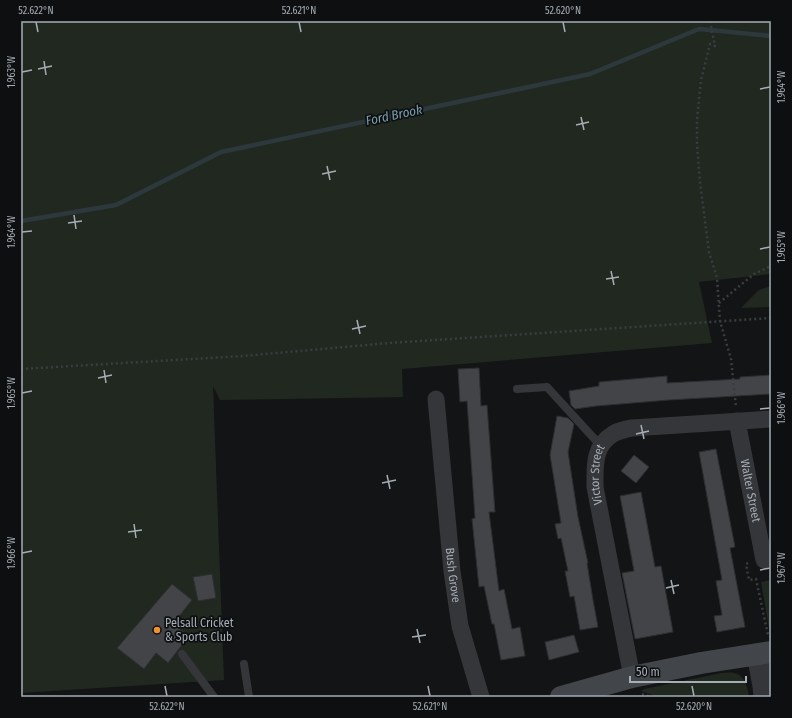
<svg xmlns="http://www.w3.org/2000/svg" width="792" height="718" font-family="'Fira Sans Condensed',sans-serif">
  <rect width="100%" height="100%" fill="#131415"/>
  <g fill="#202820">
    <polygon points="21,21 771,21 771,274 699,282 712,343 402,369 403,397 220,400 213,386 224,680 21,693"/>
    <polygon points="771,286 771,307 741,308 759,290"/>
    <polygon points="771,580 771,640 761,582"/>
    <path d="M 721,673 C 725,673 730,672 734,673 C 745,675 748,688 749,697 L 658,697 L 641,691 L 644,689 Z"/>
  </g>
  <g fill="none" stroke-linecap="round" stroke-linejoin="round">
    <polyline stroke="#2d383d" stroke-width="4.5" points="21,221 116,205 221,152 590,74 699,29 771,36"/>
  </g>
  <g fill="#424448" stroke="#2d2e31">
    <polygon points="479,368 481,406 487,405 495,512 489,512 499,591 504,589 512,629 520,627 525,656 501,660 494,624 492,624 484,586 479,587 472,519 475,518 467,401 460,402 458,369"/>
    <polygon points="771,375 771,394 669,400 596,406 575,409 571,405 569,391 599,386 599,382 667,376 667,383 740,379 740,377"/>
    <polygon points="557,416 568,418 574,424 568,452 578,517 588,563 587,563 593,600 598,627 580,630 574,596 570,597 565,571 568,571 561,538 558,539 555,524 561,523 550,455"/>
    <polygon points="716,449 735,547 730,548 745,627 717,632 714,616 722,615 716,581 722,580 699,452"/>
    <polygon points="634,455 649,467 636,483 621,471"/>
    <polygon points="641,492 655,567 661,566 673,632 635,639 622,573 634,571 620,496"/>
    <polygon points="212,574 216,598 198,601 193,577"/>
    <polygon points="172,584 192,600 173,624 189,636 168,663 156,653 144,669 117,648"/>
    <polygon points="574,635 579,652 549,660 545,642"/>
  </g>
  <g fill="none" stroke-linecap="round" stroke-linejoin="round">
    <g stroke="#3a3d41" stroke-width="2.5" stroke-dasharray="2 3" stroke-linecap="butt">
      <polyline points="710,21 715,46 710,44 701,80 697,119 697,144 700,182 709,252 717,278 720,321 731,359 736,407"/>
      <polyline points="719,303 754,274 771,266"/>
      <polyline points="21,369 243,356 389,343 771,318"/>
      <polyline points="748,563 746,564 749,580 756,579 768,635"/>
      <polyline points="642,694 651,697"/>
    </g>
    <g stroke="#34363a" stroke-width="8">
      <polyline points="517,389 547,387 601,446"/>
      <polyline points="182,654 214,697"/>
      <polyline points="244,664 249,697"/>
    </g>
    <g stroke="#34363a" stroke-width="17">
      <path id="s1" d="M 436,399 L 452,571 L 460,626 L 481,697"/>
      <path id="s2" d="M 737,421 L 764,560"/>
      <path id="s3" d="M 632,677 L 595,487 C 595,467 593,446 613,434 C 618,431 626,429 632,428 L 771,419"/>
    </g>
    <polyline stroke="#34363a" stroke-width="21" points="757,654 763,686 764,697"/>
    <polyline stroke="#42454a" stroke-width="22" points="561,697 632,677 701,663 771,652"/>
  </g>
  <path fill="none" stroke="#a5adb5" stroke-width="1.5" d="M 36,22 L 38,32M 299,22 L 301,32M 563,22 L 565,32M 44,61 L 46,75M 38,69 L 52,66M 22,72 L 32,70M 760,89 L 770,87M 581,117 L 584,130M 576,125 L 589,122M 327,166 L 330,180M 322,174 L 336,171M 74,215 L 76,229M 68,223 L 82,221M 22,232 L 32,231M 760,249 L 770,247M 611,271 L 614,285M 606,279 L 619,277M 357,320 L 360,334M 352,329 L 366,326M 104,370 L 106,383M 98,378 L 112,375M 22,393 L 32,391M 760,409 L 770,408M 641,425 L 644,439M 636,434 L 649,431M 387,475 L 390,489M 382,483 L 396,480M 134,524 L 136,538M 128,532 L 142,530M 22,553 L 32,551M 760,570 L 770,568M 671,580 L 674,594M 666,588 L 679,585M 417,629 L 420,643M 412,637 L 426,635M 165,686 L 167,696M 428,686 L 430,696M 692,686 L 694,696"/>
  <circle fill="#ef9031" stroke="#0e0f10" stroke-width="1.5" cx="157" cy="630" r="4"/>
  <g text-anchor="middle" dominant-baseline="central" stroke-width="3.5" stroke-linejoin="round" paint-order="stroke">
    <g font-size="12" fill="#a5adb5" stroke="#0e0f10">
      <text stroke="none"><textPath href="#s3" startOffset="206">Victor Street</textPath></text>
      <text stroke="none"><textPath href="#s2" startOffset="71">Walter Street</textPath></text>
      <text stroke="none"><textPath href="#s1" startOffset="177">Bush Grove</textPath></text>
    </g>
    <g font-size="12" fill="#a5adb5" stroke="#0e0f10" text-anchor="start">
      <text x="165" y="623">Pelsall Cricket<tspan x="165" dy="14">&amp; Sports Club</tspan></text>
    </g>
    <g font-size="13" font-style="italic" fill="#7ca0b0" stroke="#0e0f10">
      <text transform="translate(394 115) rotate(-12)">Ford Brook</text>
    </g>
  </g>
  <rect width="792" height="718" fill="none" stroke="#0e0f10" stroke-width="44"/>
  <path d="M630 676v6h116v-6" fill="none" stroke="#a5adb5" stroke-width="2"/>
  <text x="636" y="676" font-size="12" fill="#a5adb5" stroke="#0e0f10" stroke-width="3" paint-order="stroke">50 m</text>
  <rect x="22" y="22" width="748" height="674" fill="none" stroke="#a5adb5" stroke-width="1.5"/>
  <g font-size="10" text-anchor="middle" fill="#a5adb5">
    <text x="36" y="14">52.622°N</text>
    <text x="299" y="14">52.621°N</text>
    <text x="563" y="14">52.620°N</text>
    <text transform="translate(11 72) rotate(-90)" y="4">1.963°W</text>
    <text transform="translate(781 87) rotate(-90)" y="4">1.964°W</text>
    <text transform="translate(11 232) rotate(-90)" y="4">1.964°W</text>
    <text transform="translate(781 247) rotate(-90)" y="4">1.965°W</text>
    <text transform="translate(11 393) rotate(-90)" y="4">1.965°W</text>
    <text transform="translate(781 408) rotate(-90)" y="4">1.966°W</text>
    <text transform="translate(11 553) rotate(-90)" y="4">1.966°W</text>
    <text transform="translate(781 568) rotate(-90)" y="4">1.967°W</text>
    <text x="167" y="710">52.622°N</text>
    <text x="430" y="710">52.621°N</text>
    <text x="694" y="710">52.620°N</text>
  </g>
</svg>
